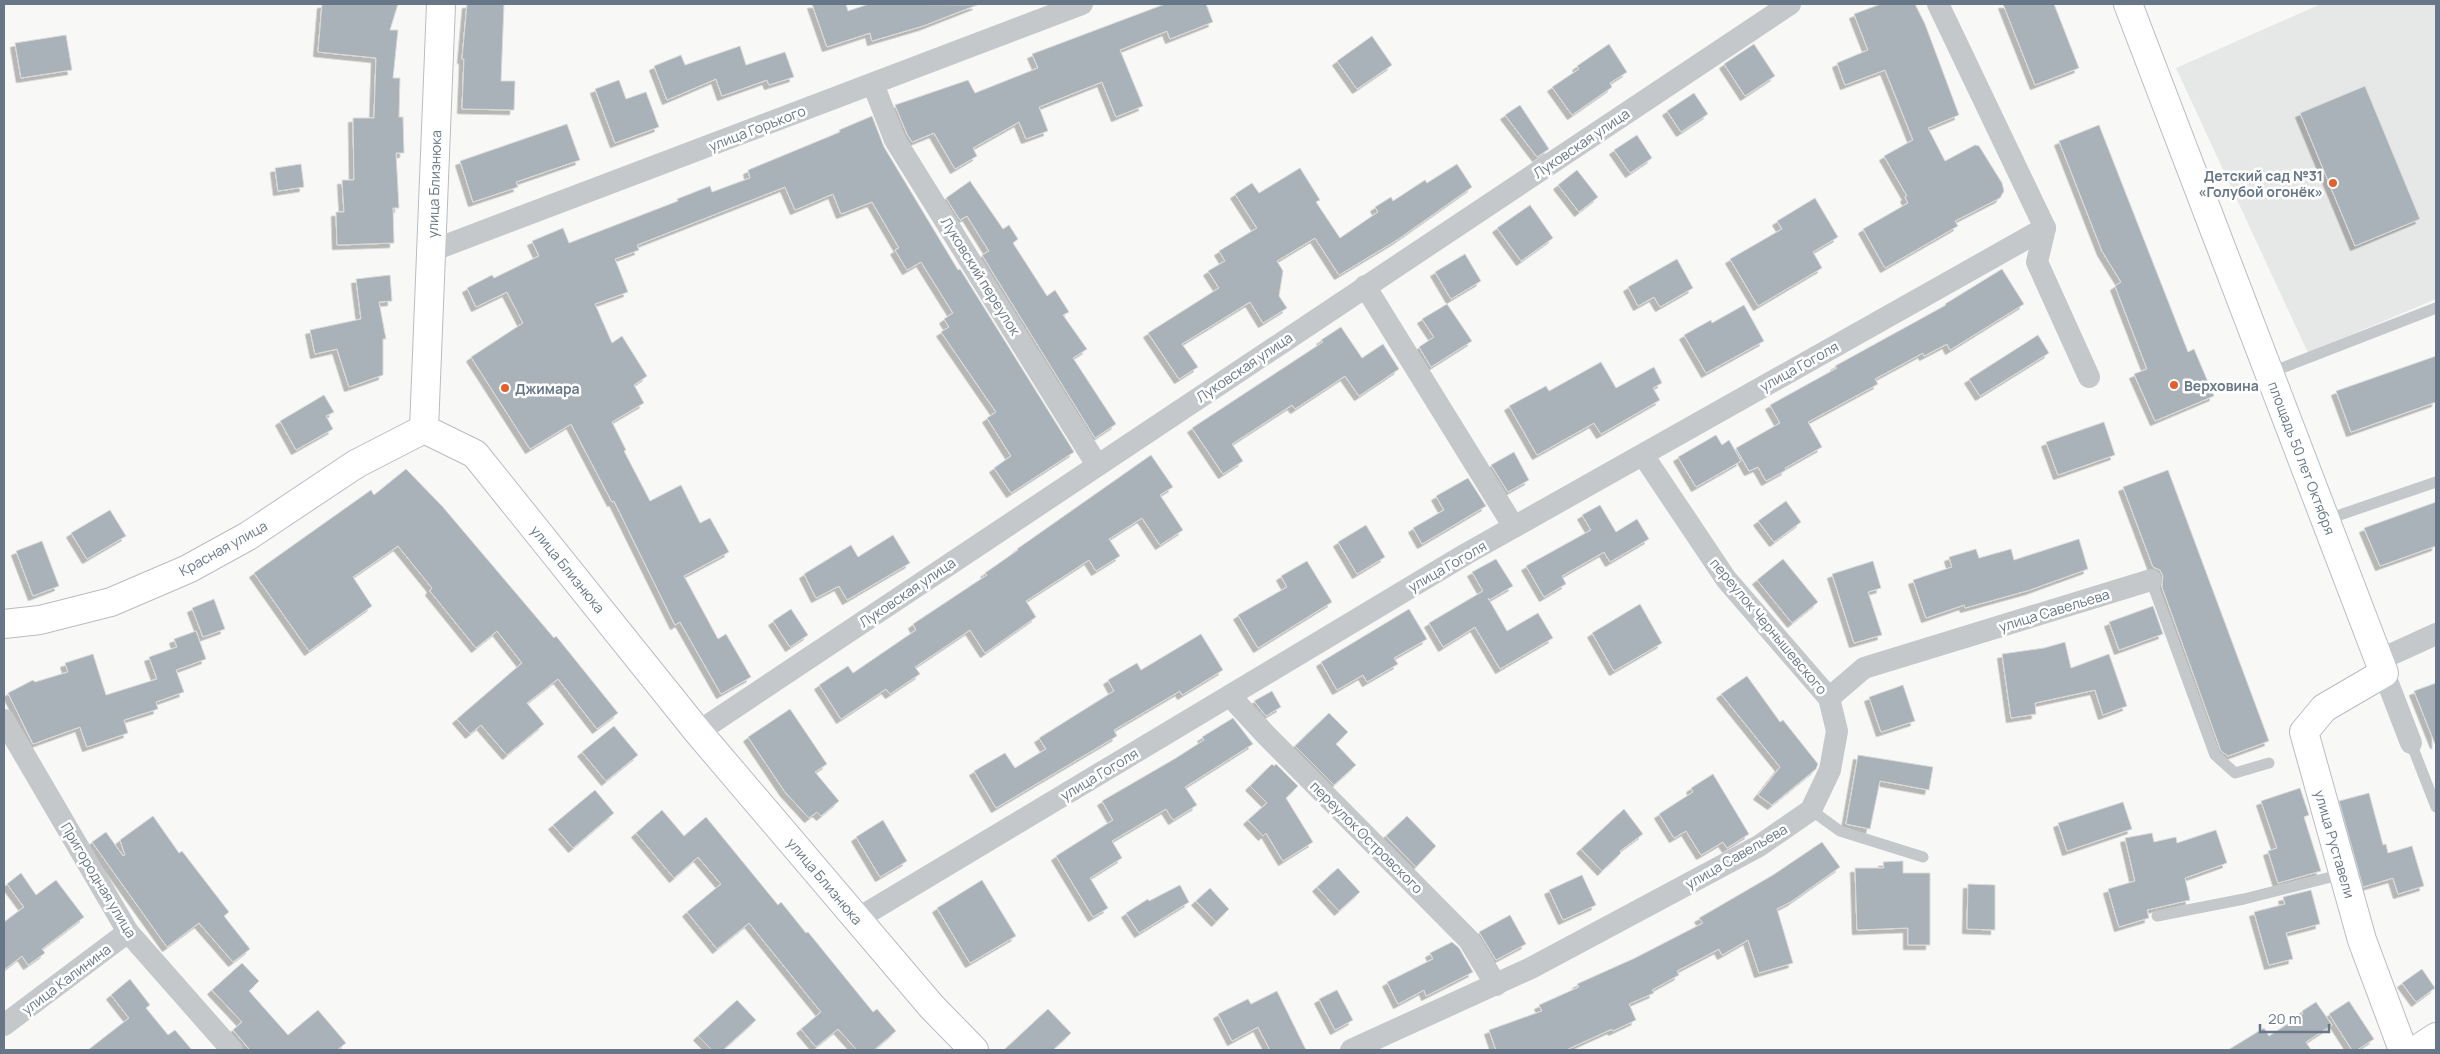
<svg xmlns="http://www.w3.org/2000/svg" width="2440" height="1054" font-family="Manrope,sans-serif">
  <defs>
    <filter id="shadow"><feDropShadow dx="-4.5" dy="4.5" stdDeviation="0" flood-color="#0004"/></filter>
  </defs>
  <rect width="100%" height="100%" fill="#f8f8f6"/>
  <polygon fill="#e6e7e7" points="2321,4 2436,4 2436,299 2308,353 2176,68"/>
  <g fill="#aab2b9" stroke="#dadad8" filter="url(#shadow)">
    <polygon points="322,4 398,4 390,30 398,30 393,78 400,78 399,117 403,117 404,153 396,153 399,208 393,208 394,243 337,245 336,212 344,212 342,180 354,180 353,118 374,118 376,58 318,52"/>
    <polygon points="467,4 504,4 501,81 515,81 514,110 462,109 464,59 462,59"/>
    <polygon points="812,4 846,4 848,11 869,4 977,5 923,26 872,41 870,33 827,47"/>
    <polygon points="1165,4 1206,4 1213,22 1170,39 1167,31 1120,50 1143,106 1116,117 1102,82 1039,107 1048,131 1026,139 1019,122 973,148 977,156 955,169 934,133 912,142 907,134 895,105 968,80 975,93 1038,68 1032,54"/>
    <polygon points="1881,4 1915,4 1925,24 1959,115 1928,128 1945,161 1975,145 1979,146 2002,183 2004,191 2000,198 1955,221 1958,226 1885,268 1863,229 1908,203 1905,197 1907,196 1884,156 1913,140 1885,70 1845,85 1837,63 1868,50 1854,14"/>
    <polygon points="2003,4 2054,4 2079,68 2035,85"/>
    <polygon points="66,35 72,70 21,78 15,43"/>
    <polygon points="1372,36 1392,65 1357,89 1337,61"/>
    <polygon points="1609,44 1627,72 1610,83 1612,87 1572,115 1552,87 1579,69 1577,66"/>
    <polygon points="1754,44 1775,76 1745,96 1724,64"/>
    <polygon points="740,46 746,65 785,52 794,77 769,85 767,80 722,96 716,79 667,100 654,66 681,55 685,65"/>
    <polygon points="619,80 626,99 646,92 659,127 615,143 595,89"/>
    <polygon points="2365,86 2420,219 2355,246 2300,113"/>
    <polygon points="1694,93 1708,114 1681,132 1667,111"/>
    <polygon points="1520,105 1549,149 1537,157 1505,115"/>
    <polygon points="872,116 884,147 958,270 960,269 1074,452 1011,493 994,468 1011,456 987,418 996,412 941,332 949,327 944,319 953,313 921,262 907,270 895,250 899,248 872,202 841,214 833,194 795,210 785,187 637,245 639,250 615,259 628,292 595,304 612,343 622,336 647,376 634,385 644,403 612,422 626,450 624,451 650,501 681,485 700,523 710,518 729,552 684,576 718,639 726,634 751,677 721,694 680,622 675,625 614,501 612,502 571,424 530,449 471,357 523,323 507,292 476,307 467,288 492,275 494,278 539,256 532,241 563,228 569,243 678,201 677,199 710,186 712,192 750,178 748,170 840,132 839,130"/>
    <polygon points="567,124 580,160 516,182 518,187 473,202 460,161"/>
    <polygon points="2099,125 2188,352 2194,349 2214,396 2155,421 2134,374 2147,369 2115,286 2121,282 2102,251 2059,141"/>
    <polygon points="1637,135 1652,158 1630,173 1614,150"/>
    <polygon points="301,164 304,187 278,191 275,168"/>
    <polygon points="1457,164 1472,187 1397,240 1339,275 1315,238 1277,261 1283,271 1279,296 1287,308 1263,323 1250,302 1182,344 1198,367 1179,379 1148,333 1219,288 1208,271 1225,261 1219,251 1257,228 1235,194 1252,183 1259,193 1300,168 1320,200 1316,202 1340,238 1378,212 1375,207 1391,197 1393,201 1425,180 1427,183"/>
    <polygon points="1577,170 1598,197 1579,212 1558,185"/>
    <polygon points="970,181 1003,229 1009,225 1018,239 1013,243 1047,296 1055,290 1069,312 1063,315 1087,349 1073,358 1116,424 1095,438 982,255 989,251 967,216 960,220 946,198"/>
    <polygon points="1815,198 1838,237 1813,252 1822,268 1758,306 1730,259 1782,229 1777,221"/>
    <polygon points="1530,205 1553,238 1521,261 1497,228"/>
    <polygon points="1465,254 1481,281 1451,299 1435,272"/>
    <polygon points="1677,259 1693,288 1660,307 1654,297 1638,306 1628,287"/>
    <polygon points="2002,269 2024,304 1950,350 1947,344 1924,356 1923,353 1875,379 1878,384 1808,422 1822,447 1785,468 1786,470 1766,481 1758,467 1749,471 1736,448 1780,423 1770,405 1837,368 1835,366 1946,305 1945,304"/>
    <polygon points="390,275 392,301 379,302 386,339 383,339 383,375 349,387 337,349 315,354 310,330 361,319 356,279"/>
    <polygon points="1447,304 1472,341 1431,367 1419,347 1434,337 1422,319"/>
    <polygon points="1744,305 1764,341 1706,373 1684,335 1711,320 1712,323"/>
    <polygon points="1341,327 1362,358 1383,344 1399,369 1359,396 1345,376 1295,409 1292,405 1232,444 1243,461 1223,474 1192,428 1323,342 1321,340"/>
    <polygon points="2038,335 2049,353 1980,396 1969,379"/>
    <polygon points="2436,356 2436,402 2351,432 2336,391"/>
    <polygon points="1601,362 1616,388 1654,367 1662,383 1653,388 1660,400 1601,434 1594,423 1537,455 1509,406 1546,386 1549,391"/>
    <polygon points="324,395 334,412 326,416 333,429 296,450 280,421"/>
    <polygon points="2104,422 2115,455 2058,475 2046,442"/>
    <polygon points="1716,435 1722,445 1729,440 1741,461 1696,487 1678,457"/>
    <polygon points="1514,452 1529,480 1508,492 1491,465"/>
    <polygon points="1151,455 1173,487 1160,495 1183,530 1160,545 1142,518 1109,539 1120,556 1096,571 1089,560 1026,601 1036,617 985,653 970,630 915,667 920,674 890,694 886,689 841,719 819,685 848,666 853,673 916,630 913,624 987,575 985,573 1018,550 1017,549"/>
    <polygon points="406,469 442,506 554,638 556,636 618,713 597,729 558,679 527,703 544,724 507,755 481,725 470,734 457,719 522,663 497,631 476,648 430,591 432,588 398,546 353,577 372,606 309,651 254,573 371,490 374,495"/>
    <polygon points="2168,470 2269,741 2228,756 2221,751 2162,587 2163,576 2160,570 2153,567 2123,487"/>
    <polygon points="1468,478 1486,506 1422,544 1413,528 1444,510 1436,496"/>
    <polygon points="1786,501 1801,522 1774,542 1758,521"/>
    <polygon points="2436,502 2436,546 2380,566 2364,528"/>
    <polygon points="1600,505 1616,532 1637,519 1649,539 1610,562 1604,552 1562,576 1566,584 1544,597 1526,566 1591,530 1582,515"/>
    <polygon points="110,510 126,536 87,559 71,533"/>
    <polygon points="1366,525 1385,557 1357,574 1338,542"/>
    <polygon points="893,535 910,563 847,600 839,586 816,598 804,574 851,545 858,557"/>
    <polygon points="2079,539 2088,569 2030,590 1965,608 1964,605 1926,618 1913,580 1952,567 1949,557 1976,549 1979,558 2011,549 2014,560"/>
    <polygon points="42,541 59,586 33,596 16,551"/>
    <polygon points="1496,559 1513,586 1489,600 1488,598 1507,631 1538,613 1553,638 1500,669 1475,627 1443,647 1429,623 1483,591 1472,572"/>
    <polygon points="1783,559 1818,602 1792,623 1757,580"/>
    <polygon points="1307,561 1332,602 1258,648 1238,615 1287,587 1281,576"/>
    <polygon points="1873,561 1881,588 1868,592 1882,635 1854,643 1832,574"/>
    <polygon points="214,599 225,629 203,637 192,608"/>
    <polygon points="1640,604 1662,643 1614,671 1592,633"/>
    <polygon points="2153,606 2163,634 2119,650 2109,622"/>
    <polygon points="791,609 808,635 790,647 773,621"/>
    <polygon points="1409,609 1427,639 1394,658 1398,664 1367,682 1363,675 1337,690 1321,662"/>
    <polygon points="196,631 206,659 176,670 184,692 156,702 158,709 124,720 128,733 87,747 80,727 33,744 8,693 33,680 35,682 68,672 65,663 93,654 106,695 157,679 149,657 177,647 174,639"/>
    <polygon points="1201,634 1223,670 1182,695 1180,691 1114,730 1117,736 996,808 974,771 1005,753 1015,768 1046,749 1039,738 1114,691 1108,680 1137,663 1141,670"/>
    <polygon points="2065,642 2071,668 2109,654 2127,706 2103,715 2095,690 2035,703 2036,714 2011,718 2002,654 2044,648"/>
    <polygon points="1747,676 1780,722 1783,720 1818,764 1816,769 1772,805 1758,795 1780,767 1721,694"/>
    <polygon points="2436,683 2436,744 2435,744 2414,691"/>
    <polygon points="1903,685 1915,721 1881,732 1869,697"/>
    <polygon points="1272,691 1281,707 1266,716 1254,701"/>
    <polygon points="790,709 827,764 815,772 839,801 821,816 817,812 809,818 785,792 748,737"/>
    <polygon points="1329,713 1348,732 1336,744 1356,765 1334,785 1295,746"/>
    <polygon points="1233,718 1253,744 1185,787 1197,805 1173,820 1166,809 1112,841 1122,858 1090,878 1108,908 1093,917 1056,856 1113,820 1102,801 1176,758 1204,740 1202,737"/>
    <polygon points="614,726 638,755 606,781 582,752"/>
    <polygon points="1858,755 1933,767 1929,790 1880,781 1870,829 1846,824"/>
    <polygon points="1272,764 1274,766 1276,764 1298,786 1286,798 1313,842 1283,861 1266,833 1263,836 1248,820 1267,803 1250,786"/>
    <polygon points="1713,774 1749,834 1727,848 1723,842 1701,855 1686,831 1674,838 1659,814 1693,792 1691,788"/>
    <polygon points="2300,788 2309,815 2304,817 2321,871 2278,883 2268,851 2277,848 2261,801"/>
    <polygon points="595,790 614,813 573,848 553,825"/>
    <polygon points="2369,793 2383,845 2386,844 2388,853 2412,846 2424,886 2398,894 2393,878 2363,887 2339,801"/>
    <polygon points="2123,802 2132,829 2067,851 2058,823"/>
    <polygon points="1624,809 1643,834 1620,851 1621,853 1602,871 1581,849"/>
    <polygon points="662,810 684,836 706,817 778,905 781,902 806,933 808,932 873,1012 877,1009 896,1031 874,1050 857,1050 838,1029 816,1047 801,1029 821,1012 749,923 717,949 687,912 721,884 698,857 674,878 636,833"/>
    <polygon points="153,816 179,853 182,851 229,912 224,916 250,949 233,962 199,923 167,947 92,842 106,832 123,856 125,855 120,840"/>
    <polygon points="1407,816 1436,846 1416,867 1386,836"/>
    <polygon points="883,820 907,861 880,877 856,837"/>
    <polygon points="2216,830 2227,863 2185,878 2190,900 2147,910 2149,918 2119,927 2108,889 2135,881 2125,838 2152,833 2154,842 2176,837 2177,843"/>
    <polygon points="1822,842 1840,867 1792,901 1777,909 1793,963 1759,973 1748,940 1722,955 1719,949 1677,971 1679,975 1652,990 1654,993 1629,1004 1636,1020 1613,1031 1612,1029 1566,1050 1496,1050 1489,1030 1542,1011 1539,1005 1579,987 1577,984 1635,958 1703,923 1699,918 1773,875"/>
    <polygon points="1903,861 1903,873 1930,873 1930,945 1908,945 1908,928 1857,930 1855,868 1884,868 1883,862"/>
    <polygon points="1338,868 1360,892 1339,911 1317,887"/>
    <polygon points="21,873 36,895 56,880 84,917 42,949 45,953 28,965 22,956 4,970 4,922 24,907 7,884"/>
    <polygon points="1582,875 1596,905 1563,920 1549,890"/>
    <polygon points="982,880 1016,936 970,963 937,908"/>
    <polygon points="1968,884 1995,885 1995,930 1967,929"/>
    <polygon points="1180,885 1189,902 1139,933 1126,913 1148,899 1149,901"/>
    <polygon points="1210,888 1229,909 1216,922 1196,901"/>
    <polygon points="2311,890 2320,924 2286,933 2293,959 2269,965 2254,912 2285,904 2283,897"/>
    <polygon points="1510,915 1526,944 1496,960 1479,932"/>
    <polygon points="1452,942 1459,948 1473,972 1426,996 1424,990 1398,1004 1387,982 1433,959 1430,953"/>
    <polygon points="242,963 259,981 249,991 288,1035 318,1010 346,1043 337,1050 250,1050 233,1030 242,1022 212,990"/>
    <polygon points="2422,969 2435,988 2416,1002 2402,983"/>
    <polygon points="130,979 150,1005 146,1008 168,1035 175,1030 192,1050 88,1050 129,1018 111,995"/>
    <polygon points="1337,990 1353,1020 1335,1030 1319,999"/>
    <polygon points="1277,991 1306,1050 1270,1050 1258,1027 1232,1041 1218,1014 1248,999 1251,1004"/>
    <polygon points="737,1000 756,1020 723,1050 712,1050 698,1036"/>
    <polygon points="2349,1001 2374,1039 2357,1050 2352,1050 2329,1014"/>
    <polygon points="2316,1002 2332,1025 2306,1042 2311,1050 2228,1050 2264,1028 2269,1036 2303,1014 2302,1011"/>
    <polygon points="1048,1009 1071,1033 1053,1050 1004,1050"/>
  </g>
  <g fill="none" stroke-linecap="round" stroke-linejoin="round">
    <defs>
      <g id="secondary">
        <polyline points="2128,4 2384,673 2324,708 2304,732 2362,940 2403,1050"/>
        <polyline points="424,429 475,454 698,732 932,1007 974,1050"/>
        <polyline points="424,429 441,4"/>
        <polyline points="4,624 40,620 111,602 188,569 248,536 356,464 424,429"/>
        <polyline points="2416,1050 2436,1037"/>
      </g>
    </defs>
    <use href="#secondary" stroke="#b8bdc2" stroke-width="30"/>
    <g stroke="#c4c8cb" stroke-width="11">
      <polyline points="2269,373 2436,308"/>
      <polyline points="2325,520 2436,482"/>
      <polyline points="2151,580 2215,755 2235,773 2269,763"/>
      <polyline points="2411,743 2436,807"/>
      <polyline points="1811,810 1840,831 1923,857"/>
      <polyline points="2157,916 2244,899 2343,874"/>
    </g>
    <g stroke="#c4c8cb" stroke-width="22">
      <polyline points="1938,4 2045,228 2037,262 2089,377"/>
      <polyline points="873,84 895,140 1097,465"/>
      <polyline points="431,251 1082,4"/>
      <polyline points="1365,286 1514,527"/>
      <polyline points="1643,455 1726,579 1829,698"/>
      <polyline points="2379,660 2436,634"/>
      <polyline points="2384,673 2411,743"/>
      <polyline points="1230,696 1266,735 1469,940 1496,985"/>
      <polyline points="4,720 128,932 232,1050"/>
      <polyline points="698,732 1790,4"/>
      <polyline points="857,919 1466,554 2045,228"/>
      <polyline points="4,1025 128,932"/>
      <polyline points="1351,1050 1531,968 1759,846 1811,810 1830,770 1837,731 1829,698 1864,668 2151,580"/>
    </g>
    <use href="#secondary" stroke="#fff" stroke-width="28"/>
  </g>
  <g fill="#e35f2b" stroke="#fff" stroke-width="2">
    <circle cx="2333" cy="183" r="5"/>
    <circle cx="2174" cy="385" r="5"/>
    <circle cx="505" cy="388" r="5"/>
  </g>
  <g text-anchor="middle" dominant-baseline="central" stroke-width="5" stroke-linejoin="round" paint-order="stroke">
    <g font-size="14" fill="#677787" stroke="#fff">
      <text transform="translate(757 128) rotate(-21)">улица Горького</text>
      <text transform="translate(1581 143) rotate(-34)">Луковская улица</text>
      <text transform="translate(434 184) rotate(-88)">улица Близнюка</text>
      <text transform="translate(981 276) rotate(58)">Луковский переулок</text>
      <text transform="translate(1799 366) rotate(-29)">улица Гоголя</text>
      <text transform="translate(1244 367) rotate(-34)">Луковская улица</text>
      <text transform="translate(2302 458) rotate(69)">площадь 50 лет Октября</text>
      <text transform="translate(223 548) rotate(-29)">Красная улица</text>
      <text transform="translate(1447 566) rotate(-30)">улица Гоголя</text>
      <text transform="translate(568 569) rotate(51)">улица Близнюка</text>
      <text transform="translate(907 592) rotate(-34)">Луковская улица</text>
      <text transform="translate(2054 610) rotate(-17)">улица Савельева</text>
      <text transform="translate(1769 626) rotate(50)">переулок Чернышевского</text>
      <text transform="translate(1099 774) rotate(-31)">улица Гоголя</text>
      <text transform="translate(1367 837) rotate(45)">переулок Островского</text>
      <text transform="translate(2335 844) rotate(74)">улица Руставели</text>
      <text transform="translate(1736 856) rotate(-30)">улица Савельева</text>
      <text transform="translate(99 880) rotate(59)">Пригородная улица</text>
      <text transform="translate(825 881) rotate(50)">улица Близнюка</text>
      <text transform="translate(66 979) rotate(-37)">улица Калинина</text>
    </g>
    <g font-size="14" font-weight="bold" fill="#677787" stroke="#fff" text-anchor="start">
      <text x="2323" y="175" text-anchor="end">Детский сад №31<tspan x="2323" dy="16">«Голубой огонёк»</tspan></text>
      <text x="2184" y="385">Верховина</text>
      <text x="515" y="388">Джимара</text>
    </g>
  </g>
  <rect width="2440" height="1054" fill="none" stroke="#677787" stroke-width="10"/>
  <path d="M2260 1024v8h69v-8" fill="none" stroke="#677787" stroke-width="2.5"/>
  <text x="2268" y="1024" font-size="15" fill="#677787" stroke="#ffffff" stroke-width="4" paint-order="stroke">20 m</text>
</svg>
